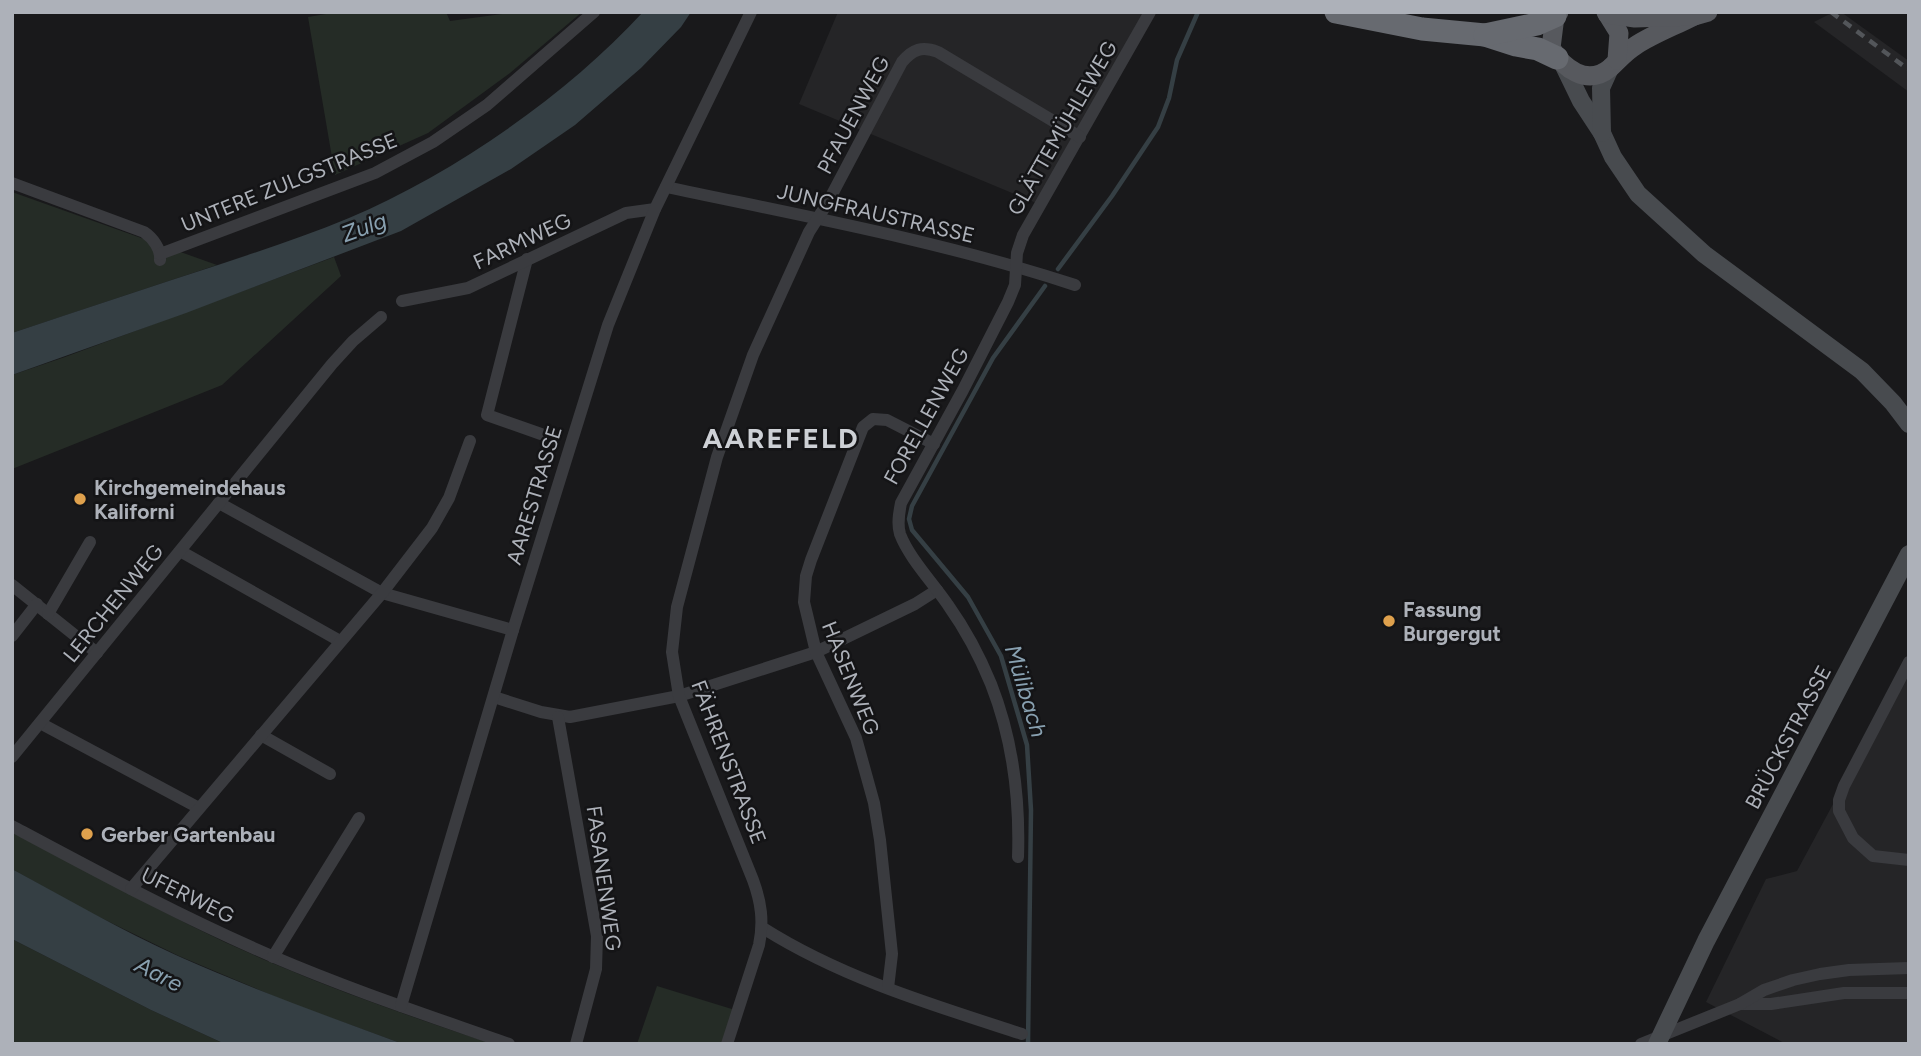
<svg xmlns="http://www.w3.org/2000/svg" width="1921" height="1056" font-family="Figtree,sans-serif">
  <rect width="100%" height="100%" fill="#19191b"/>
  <g fill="#252527">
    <polygon points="838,12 1148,12 1041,205 799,104"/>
    <polygon points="1834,12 1841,12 1909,61 1909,92 1814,22"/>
    <polygon points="1909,663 1909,1044 1786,1044 1706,1002 1766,879 1797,871"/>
  </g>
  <g fill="#252c26">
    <polygon points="338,12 446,12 450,21 502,14 502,12 582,12 510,73 428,133 335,175 308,17"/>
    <polygon points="12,192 217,265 12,333"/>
    <polygon points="334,257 341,276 222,385 12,469 12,375 65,357"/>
    <path d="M 12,828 C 99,877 185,927 277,965 C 348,995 420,1020 493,1044 L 403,1044 L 290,1003 L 179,956 L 87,911 L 12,869 Z"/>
    <polygon points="12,939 151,1010 225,1044 12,1044"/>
    <polygon points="657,986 735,1010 723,1044 637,1044"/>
  </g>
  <g fill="#353f44">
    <path d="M 643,12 L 691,12 L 681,27 L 641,68 L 575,125 L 511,169 L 401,231 L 186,313 L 12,375 L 12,333 C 83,309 153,286 224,263 C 266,249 308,235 349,218 C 453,174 567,95 643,12 Z"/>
    <path d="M 12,869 C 67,899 121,930 178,956 C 252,989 327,1016 403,1044 L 225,1044 L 151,1010 L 12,939 Z"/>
  </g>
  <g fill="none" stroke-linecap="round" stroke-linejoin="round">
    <g stroke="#353f44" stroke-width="4.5">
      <polyline points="1058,269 1112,196 1158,127 1169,98 1177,60 1198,12"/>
      <polyline points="1028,1044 1031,810 1027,745 1001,656 968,597 912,530 909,519 912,506 993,358 1045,286"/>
    </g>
    <g stroke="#3a3b3f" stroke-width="12">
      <path d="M 12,183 L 144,232 C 153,238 161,249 160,260"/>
      <path d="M 666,187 C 803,216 941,241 1075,285"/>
      <polyline points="160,254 375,173 433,142 487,105 594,12"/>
      <polyline points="527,259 487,415 541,434"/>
      <polyline points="402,301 468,288 626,213 655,209"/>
      <polyline points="219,503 382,593 513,630"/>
      <polyline points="180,551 340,641"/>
      <polyline points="12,585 97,653"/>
      <polyline points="48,614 90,542"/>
      <polyline points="12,636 37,604"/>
      <polyline points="1909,662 1844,786 1839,800 1839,811 1853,838 1873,856 1909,860"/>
      <polyline points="494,697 541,712 570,717 679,696 816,652 915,604 937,590"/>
      <polyline points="558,717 597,936 596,969 576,1044"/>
      <polyline points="40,723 199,808"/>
      <polyline points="261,735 330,774"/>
      <polyline points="12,757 332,364 353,341 381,317"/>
      <path d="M 12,826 C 98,872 185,919 274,957 C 351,990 430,1016 509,1044"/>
      <path d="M 1018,857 C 1020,797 1013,740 991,684 C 980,657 965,629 948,605 C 934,584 909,558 900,534 C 897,524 899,513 901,503 L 963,390 L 1008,302 L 1015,285 L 1017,253 L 1023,235 L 1150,12"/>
      <polyline points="131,889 382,593 432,528 449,498 470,441"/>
      <path d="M 763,928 C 842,978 933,1005 1022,1034"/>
      <polyline points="273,957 359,818"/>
      <polyline points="888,988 892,954 880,840 874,803 856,738 816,652 804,602 806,576 811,560 863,427 873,419 887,420 934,444"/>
      <polyline points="1740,1004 1771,1004 1844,993 1909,993"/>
      <polyline points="401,1006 513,630 608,325 655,209 751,12"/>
      <path d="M 727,1044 L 759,945 C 764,921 761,902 753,880 L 679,696 L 672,652 L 677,607 L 717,457 L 753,355 L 809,232 L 828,202 L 902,62 C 913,49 922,46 938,52 L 1080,137"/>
      <polyline points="1641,1044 1740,1004 1764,990 1793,980 1820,974 1849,970 1909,968"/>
    </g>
    <g stroke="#484b4f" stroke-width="18">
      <polyline points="1564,66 1581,101 1602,133 1613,157 1638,194 1704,254 1862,371 1893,403 1909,424"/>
      <polyline points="1602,133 1601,88 1610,68"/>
      <polyline points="1657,1044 1706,941 1909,554"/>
    </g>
    <g stroke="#57595e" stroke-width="19">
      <path d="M 1559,12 L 1555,16 L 1551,48 C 1563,68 1587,87 1610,68 C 1618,61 1625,52 1635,46 C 1653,34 1675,26 1694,16"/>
      <polyline points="1606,12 1619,33 1617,60"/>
      <polyline points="1607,14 1635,18 1694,16 1708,12"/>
    </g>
    <g stroke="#676a70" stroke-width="23">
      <polyline points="1336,12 1422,29 1485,35 1516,45 1538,49 1557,58"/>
      <polyline points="1485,35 1537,24 1555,16"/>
    </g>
    <polyline stroke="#53565a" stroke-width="4.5" stroke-dasharray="9 7" stroke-linecap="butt" points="1831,12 1909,70"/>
  </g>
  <g fill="#dfa14d" stroke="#141416" stroke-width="2.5">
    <circle cx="80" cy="499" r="7"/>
    <circle cx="1389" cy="621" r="7"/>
    <circle cx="87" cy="834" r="7"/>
  </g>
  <g text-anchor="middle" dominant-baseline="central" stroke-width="5" stroke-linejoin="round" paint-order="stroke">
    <g font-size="21" fill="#adb1b9" stroke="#141416">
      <text transform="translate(853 115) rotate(-62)">PFAUENWEG</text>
      <text transform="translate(1062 128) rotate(-60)">GLÄTTEMÜHLEWEG</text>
      <text transform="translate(289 182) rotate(-22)">UNTERE ZULGSTRASSE</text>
      <text transform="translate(876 213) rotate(13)">JUNGFRAUSTRASSE</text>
      <text transform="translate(522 241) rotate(-25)">FARMWEG</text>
      <text transform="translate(926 416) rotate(-61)">FORELLENWEG</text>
      <text transform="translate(534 495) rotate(-73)">AARESTRASSE</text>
      <text transform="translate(113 603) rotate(-51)">LERCHENWEG</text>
      <text transform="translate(851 678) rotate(68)">HASENWEG</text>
      <text transform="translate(1788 737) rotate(-62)">BRÜCKSTRASSE</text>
      <text transform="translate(729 762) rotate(69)">FÄHRENSTRASSE</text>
      <text transform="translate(604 878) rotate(82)">FASANENWEG</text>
      <text transform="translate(188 895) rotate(26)">UFERWEG</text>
    </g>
    <g font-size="21" font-weight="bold" fill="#adb1b9" stroke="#141416" text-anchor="start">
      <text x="94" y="487">Kirchgemeindehaus<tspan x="94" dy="24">Kaliforni</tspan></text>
      <text x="1403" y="609">Fassung<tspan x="1403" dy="24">Burgergut</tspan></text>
      <text x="101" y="834">Gerber Gartenbau</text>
    </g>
    <g font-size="23" font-style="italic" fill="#88a0b0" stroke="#141416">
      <text transform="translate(364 227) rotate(-20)">Zulg</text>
      <text transform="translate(1026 691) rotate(73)">Mülibach</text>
      <text transform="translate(159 974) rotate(27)">Aare</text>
    </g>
    <g font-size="28" font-weight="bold" letter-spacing="2" fill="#cdd0d5" stroke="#141416">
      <text x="781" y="438">AAREFELD</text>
    </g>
  </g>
  <rect width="1921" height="1056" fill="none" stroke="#adb1b9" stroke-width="28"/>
</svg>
